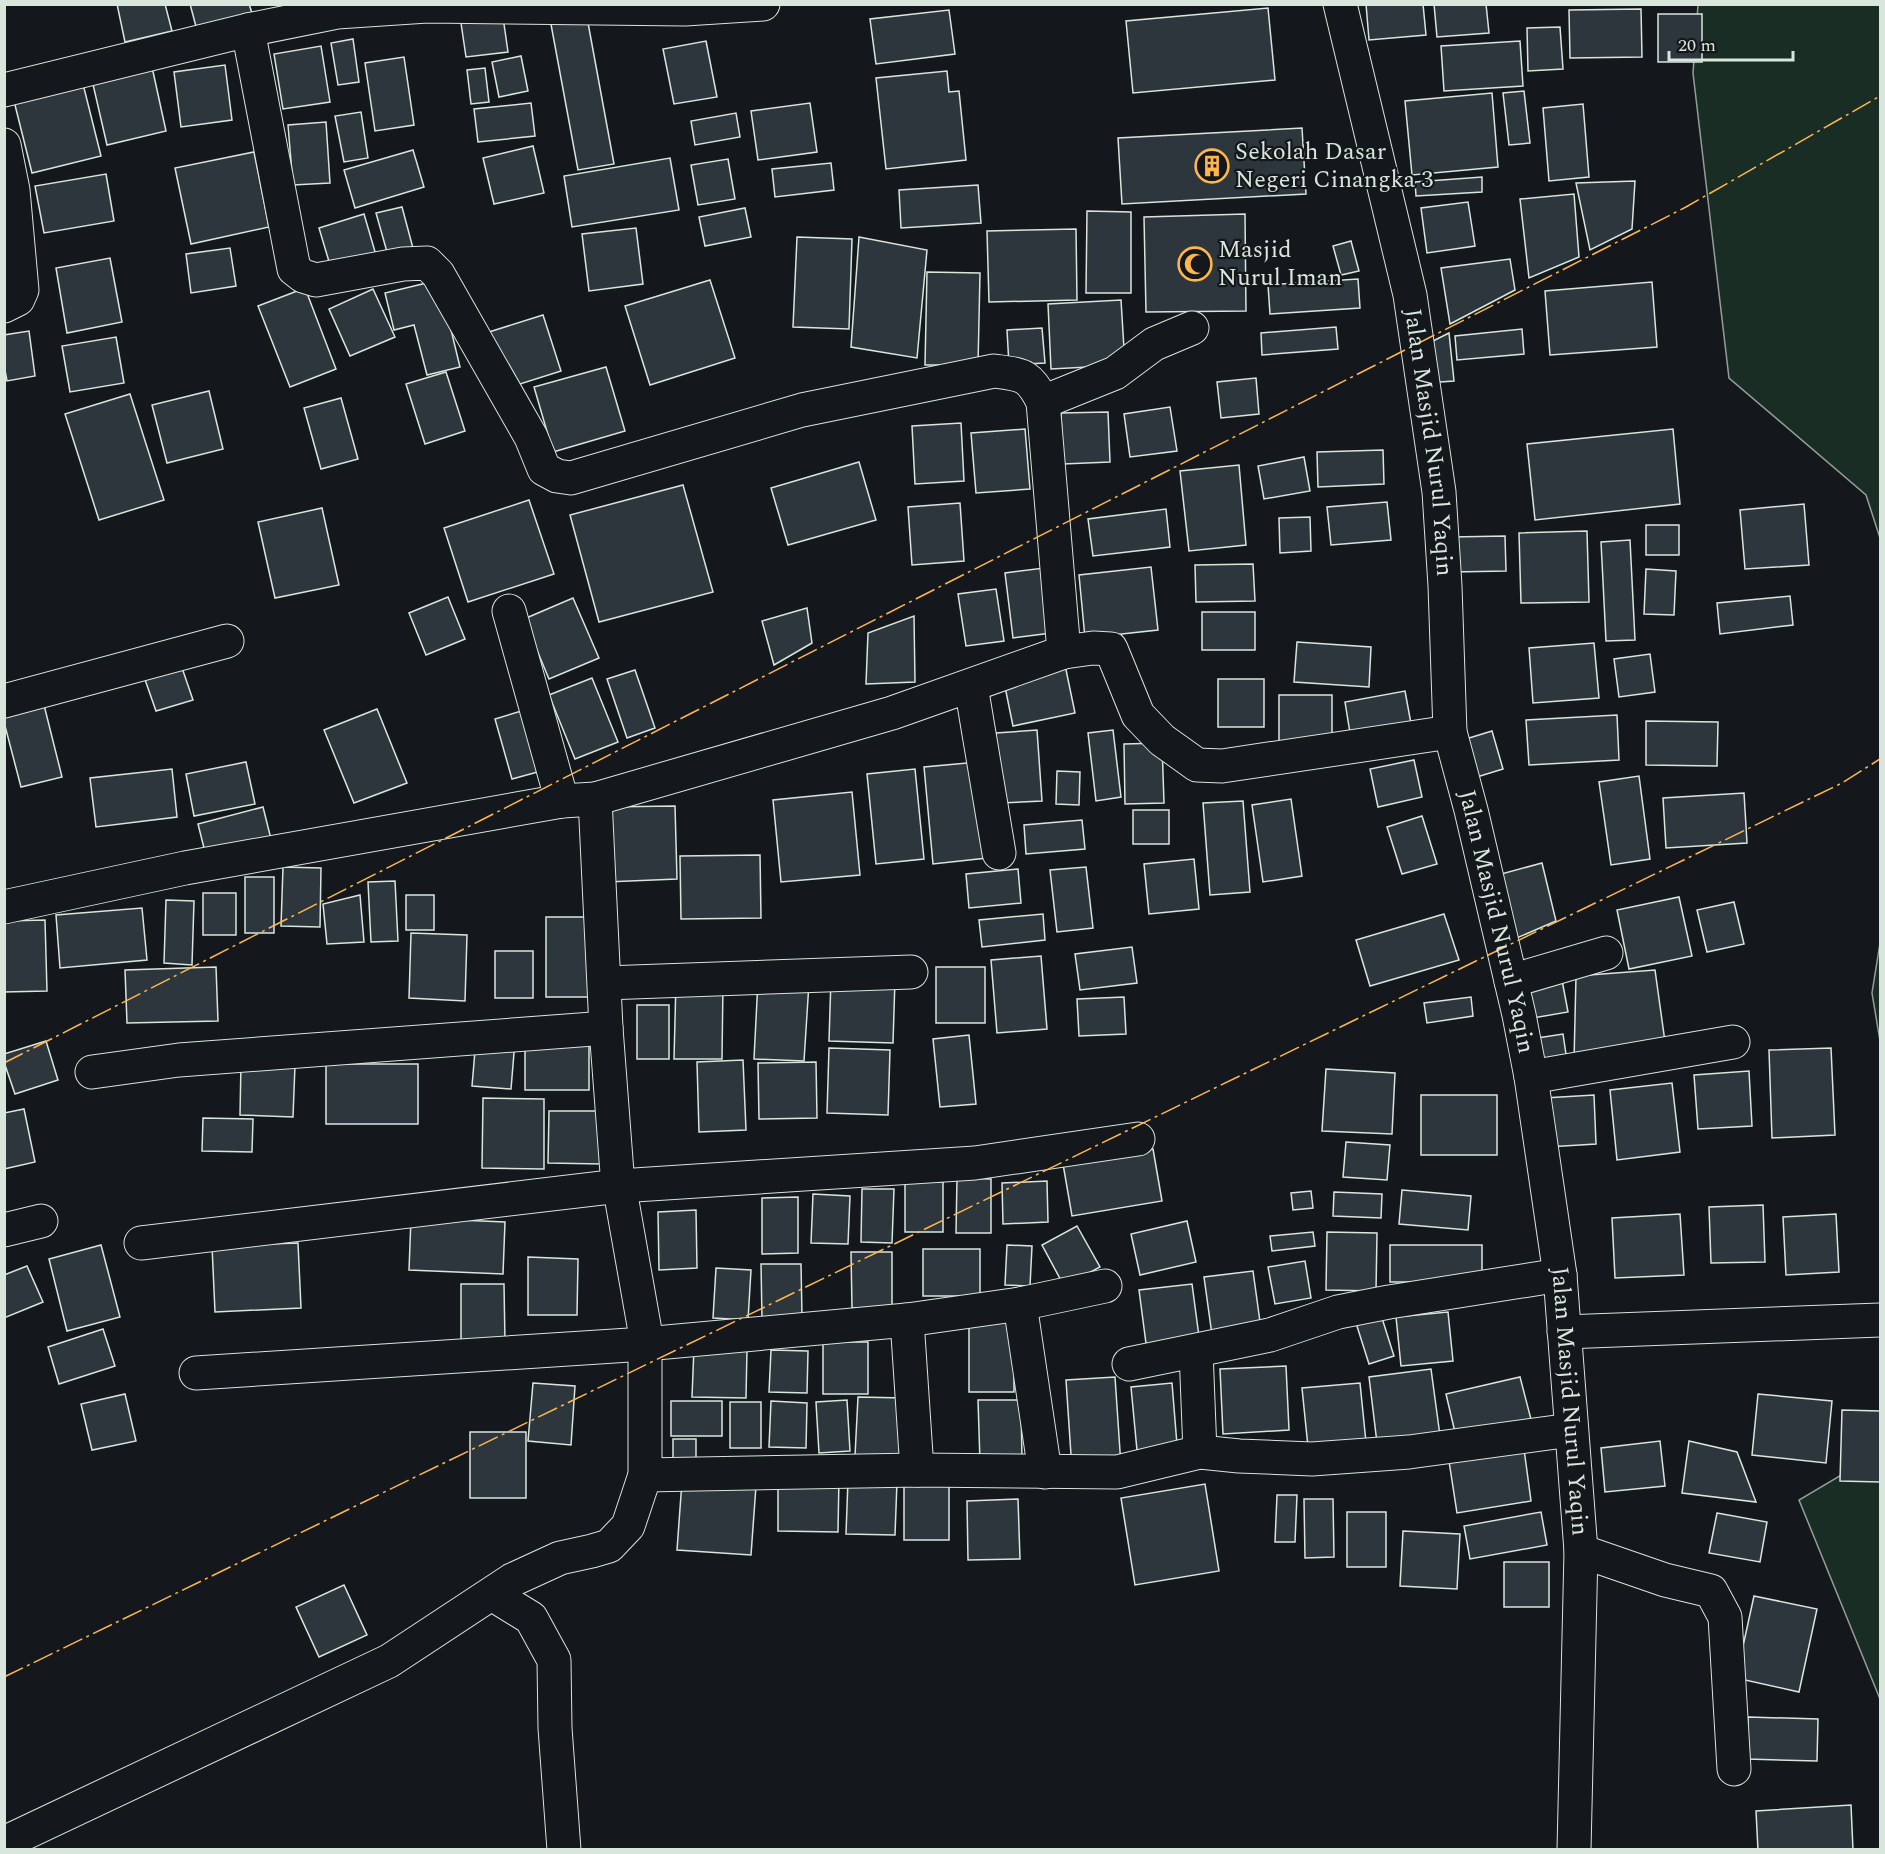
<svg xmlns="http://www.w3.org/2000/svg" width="1885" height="1854" font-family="Spectral,serif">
  <rect width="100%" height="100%" fill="#14181c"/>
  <g fill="#1a2d24" stroke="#939e99" stroke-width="1.5">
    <polygon points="1698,5 1880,5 1880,538 1866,495 1729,378 1693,73"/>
    <polygon points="1880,943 1880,1041 1872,993"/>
    <polygon points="1880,1452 1880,1699 1799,1500"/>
  </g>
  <g fill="#2c363c" stroke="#d8e6dc" stroke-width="1.5">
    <polygon points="117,4 165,4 172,31 125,42"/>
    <polygon points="190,4 249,4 254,19 198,34"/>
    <polygon points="1366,4 1423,4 1426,35 1369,40"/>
    <polygon points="1434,4 1486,4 1489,33 1437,37"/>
    <polygon points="1268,8 1275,80 1133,93 1126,21"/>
    <polygon points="1641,9 1642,57 1570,58 1569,10"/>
    <polygon points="949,10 955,54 876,64 870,19"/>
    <polygon points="586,12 614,164 578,170 550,19"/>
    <rect x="1658" y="14" width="44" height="48"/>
    <polygon points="503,17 508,52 466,57 461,23"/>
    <polygon points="1560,27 1563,69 1528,71 1527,28"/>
    <polygon points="353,39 359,82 338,85 331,43"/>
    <polygon points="706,41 717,97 674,104 663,49"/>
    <polygon points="1520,41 1523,86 1444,91 1441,46"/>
    <polygon points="321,46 330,102 283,109 274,54"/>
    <polygon points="521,56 528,91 499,97 492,62"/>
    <polygon points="404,57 414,125 375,131 365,63"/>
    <polygon points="225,65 232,120 181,127 174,72"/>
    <polygon points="152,67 166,131 107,145 92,80"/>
    <polygon points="485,68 489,102 471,104 467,70"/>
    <polygon points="947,71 949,92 959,91 966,160 886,169 876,78"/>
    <polygon points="83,84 101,156 32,173 14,101"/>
    <polygon points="1524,91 1530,143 1509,145 1503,93"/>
    <polygon points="1492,93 1498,167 1412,175 1405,101"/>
    <polygon points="531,103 535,136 478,142 474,109"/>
    <polygon points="810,103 817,152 758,160 751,111"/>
    <polygon points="1583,104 1589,177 1549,181 1543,108"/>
    <polygon points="361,112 368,158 344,162 335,116"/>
    <polygon points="736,113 740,137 695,145 691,121"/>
    <polygon points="326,122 330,183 293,185 288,125"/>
    <polygon points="1302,128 1306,194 1122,204 1118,138"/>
    <polygon points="533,146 544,193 494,204 483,158"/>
    <polygon points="413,150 424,187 355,208 344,170"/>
    <polygon points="254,152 269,227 191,244 175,168"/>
    <polygon points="670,158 679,210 572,227 564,176"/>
    <polygon points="728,159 735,199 698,205 691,165"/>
    <polygon points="831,163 834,190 775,197 772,169"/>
    <polygon points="106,174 114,221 44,233 35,186"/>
    <polygon points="1482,177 1482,192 1416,196 1415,182"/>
    <polygon points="1635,181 1632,229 1590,250 1576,183"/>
    <polygon points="978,185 981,223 901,228 899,190"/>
    <polygon points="1574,194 1579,257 1529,278 1520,199"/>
    <polygon points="1468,202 1475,246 1427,253 1421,208"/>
    <polygon points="402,207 414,252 389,259 376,213"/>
    <polygon points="745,208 751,237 705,246 699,217"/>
    <polygon points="1087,211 1131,212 1131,293 1086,293"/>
    <polygon points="364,214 378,262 333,275 319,228"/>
    <polygon points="1245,214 1246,311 1146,312 1144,217"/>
    <polygon points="636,228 643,284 589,291 582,234"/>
    <polygon points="1076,229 1077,300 989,302 987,231"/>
    <polygon points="797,237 852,239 849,329 793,327"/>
    <polygon points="859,237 927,250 917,358 851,347"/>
    <polygon points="1351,241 1359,271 1341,275 1333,246"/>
    <polygon points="230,248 236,286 191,293 186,254"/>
    <polygon points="110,258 122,322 67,333 56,268"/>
    <polygon points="1510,259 1515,290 1450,324 1441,268"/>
    <polygon points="927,272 980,273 978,365 925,365"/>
    <polygon points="1358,279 1360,308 1270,314 1268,285"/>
    <polygon points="439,280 460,367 427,375 414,325 394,330 385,293"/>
    <polygon points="710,280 735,358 650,385 625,306"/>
    <polygon points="1652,282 1657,347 1550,355 1545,291"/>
    <polygon points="305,288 336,369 290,387 258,306"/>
    <polygon points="373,289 395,337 350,356 329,309"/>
    <polygon points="1121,300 1125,365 1051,369 1048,304"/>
    <polygon points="543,315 561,371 507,388 489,332"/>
    <polygon points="1336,327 1338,349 1262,355 1261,333"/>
    <polygon points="1042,328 1045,363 1009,365 1007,330"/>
    <polygon points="1522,329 1524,354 1457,360 1455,336"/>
    <polygon points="29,331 35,376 7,381 4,365 4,335"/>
    <polygon points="1449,333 1454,381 1426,383 1423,346"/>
    <polygon points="116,337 124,383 70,392 62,346"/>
    <polygon points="606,367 625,431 553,452 534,387"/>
    <polygon points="446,372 465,431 425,444 406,384"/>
    <polygon points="1256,378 1259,414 1221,418 1217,382"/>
    <polygon points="209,391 223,449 167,463 152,405"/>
    <polygon points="130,394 164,500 99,520 65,414"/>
    <polygon points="341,398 358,459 321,469 304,408"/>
    <polygon points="1170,407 1177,451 1130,457 1124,414"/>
    <polygon points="1108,412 1110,462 1063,464 1061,413"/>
    <polygon points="961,423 964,481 915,484 912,426"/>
    <polygon points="1025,429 1030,489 976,493 971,433"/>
    <polygon points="1673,429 1680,504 1535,520 1527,444"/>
    <polygon points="1383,450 1384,484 1318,487 1317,452"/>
    <polygon points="1304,457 1310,491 1264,499 1258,466"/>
    <polygon points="859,462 876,520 788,545 771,488"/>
    <polygon points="1239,465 1246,545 1189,551 1180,471"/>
    <polygon points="683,485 713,592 599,622 570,515"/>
    <polygon points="529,500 554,574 468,602 444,528"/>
    <polygon points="1387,502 1391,540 1331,545 1327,507"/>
    <polygon points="960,503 964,561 912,565 908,507"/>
    <polygon points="1804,504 1809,565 1745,569 1740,510"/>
    <polygon points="322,508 339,585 275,598 258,522"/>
    <polygon points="1166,509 1170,547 1093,556 1088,519"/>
    <polygon points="1310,517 1311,551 1280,553 1279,518"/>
    <rect x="1646" y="525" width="33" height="30"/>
    <polygon points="1587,531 1589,602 1521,603 1519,533"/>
    <polygon points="1505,536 1506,571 1453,572 1452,537"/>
    <polygon points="1630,540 1635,640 1606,641 1601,542"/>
    <polygon points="1253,564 1255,601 1196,602 1195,565"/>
    <polygon points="1052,567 1059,632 1013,638 1005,573"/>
    <polygon points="1151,567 1158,630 1085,638 1079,575"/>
    <polygon points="1646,569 1676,571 1674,615 1644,614"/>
    <polygon points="996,589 1004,641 966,646 958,594"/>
    <polygon points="1790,596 1793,625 1720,634 1717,603"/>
    <polygon points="448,597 465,639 426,655 409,613"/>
    <polygon points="573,598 599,658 549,679 524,619"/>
    <polygon points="807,608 812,643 774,665 762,621"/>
    <rect x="1202" y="612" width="53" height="38"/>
    <polygon points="914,616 915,682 866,684 868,633"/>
    <polygon points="1297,642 1371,647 1369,687 1294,682"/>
    <polygon points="1594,643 1599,698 1533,703 1529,648"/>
    <polygon points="1650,654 1655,692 1619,697 1614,659"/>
    <polygon points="179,659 193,700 156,711 142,671"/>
    <polygon points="1065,665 1075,713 1013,726 1003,677"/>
    <polygon points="635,670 655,728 627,738 607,679"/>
    <polygon points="592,678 618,742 575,759 549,695"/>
    <rect x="1218" y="679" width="46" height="48"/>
    <polygon points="1405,691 1412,729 1351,739 1345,702"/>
    <rect x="1279" y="695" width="53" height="50"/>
    <polygon points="42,697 62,777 21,787 4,722 4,707"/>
    <polygon points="377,709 407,783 354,803 324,730"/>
    <polygon points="528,709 545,770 512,779 495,719"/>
    <polygon points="1617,715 1619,760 1529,765 1526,720"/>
    <polygon points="1646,721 1718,722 1717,766 1646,765"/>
    <polygon points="1037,730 1042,801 1000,803 996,733"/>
    <polygon points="1113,730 1121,797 1096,801 1088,733"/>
    <polygon points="1492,731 1503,769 1467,780 1456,742"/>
    <polygon points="1162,743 1164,803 1125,804 1124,744"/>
    <polygon points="1414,760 1422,797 1378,807 1370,769"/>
    <polygon points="246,762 255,804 194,816 186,774"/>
    <polygon points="978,762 987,858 933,864 924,767"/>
    <polygon points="172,769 177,817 96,827 90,778"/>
    <polygon points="915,769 924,859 876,864 867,774"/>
    <polygon points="1057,771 1080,772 1079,805 1056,804"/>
    <polygon points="1639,776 1650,859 1611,865 1599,782"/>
    <polygon points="852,792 860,875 781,882 773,800"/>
    <polygon points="1744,793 1747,843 1666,848 1663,798"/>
    <polygon points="1291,799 1302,876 1263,882 1252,805"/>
    <polygon points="1243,801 1250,892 1210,895 1203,803"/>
    <polygon points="675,806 677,879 606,882 605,807"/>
    <polygon points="263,807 272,843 207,860 198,824"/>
    <rect x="1133" y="810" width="36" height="34"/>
    <polygon points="1422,816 1437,864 1402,874 1387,827"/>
    <polygon points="1082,820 1085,849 1026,854 1024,825"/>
    <polygon points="760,855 761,918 681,919 680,856"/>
    <polygon points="1194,859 1199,909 1149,914 1144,864"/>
    <polygon points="1542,863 1556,921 1512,940 1494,876"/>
    <polygon points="283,867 321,868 320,927 281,926"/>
    <polygon points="1086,867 1093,928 1057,932 1050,870"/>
    <polygon points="1018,869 1021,903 969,908 966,874"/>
    <rect x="245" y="877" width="29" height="56"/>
    <polygon points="395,881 398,941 371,942 368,882"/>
    <rect x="203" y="893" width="33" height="42"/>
    <polygon points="360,895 364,942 327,944 323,904"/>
    <rect x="406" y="895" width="28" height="35"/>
    <polygon points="1679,897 1692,956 1629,969 1617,910"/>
    <polygon points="166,900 194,901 192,965 164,963"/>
    <polygon points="1734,902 1744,944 1707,952 1697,910"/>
    <polygon points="142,908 147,960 60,968 56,915"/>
    <polygon points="1043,914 1045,940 982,947 979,920"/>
    <polygon points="1444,914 1459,960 1370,986 1356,940"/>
    <rect x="546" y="917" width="50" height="80"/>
    <polygon points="45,920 47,991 4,992 4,921"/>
    <polygon points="411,933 467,935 465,1001 409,998"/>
    <polygon points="1132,947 1137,983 1080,990 1075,954"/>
    <rect x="495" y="951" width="38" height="47"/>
    <polygon points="1041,956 1047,1029 997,1033 991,960"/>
    <polygon points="216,967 218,1021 127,1023 125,970"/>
    <rect x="936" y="967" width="49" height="56"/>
    <polygon points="1655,970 1666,1049 1574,1061 1576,976"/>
    <polygon points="831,978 895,979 893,1043 829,1041"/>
    <polygon points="758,980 809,983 804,1061 754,1059"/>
    <polygon points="1562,980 1568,1012 1527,1019 1521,988"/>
    <polygon points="676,981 723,982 722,1059 674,1059"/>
    <polygon points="1124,997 1126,1034 1079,1036 1077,999"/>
    <polygon points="1471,997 1473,1016 1427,1023 1424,1003"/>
    <rect x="637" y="1005" width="32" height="54"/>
    <polygon points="1563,1034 1567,1061 1534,1065 1531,1039"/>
    <polygon points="969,1035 976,1104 940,1107 933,1039"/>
    <polygon points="476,1039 515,1041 511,1089 472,1086"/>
    <polygon points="46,1041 58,1080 15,1094 4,1062 4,1054"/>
    <rect x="525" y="1045" width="64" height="45"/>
    <polygon points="829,1048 890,1050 888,1115 827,1113"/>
    <polygon points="1831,1048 1835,1135 1772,1138 1769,1050"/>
    <polygon points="743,1060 746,1130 699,1132 697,1062"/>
    <polygon points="816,1062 817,1118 759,1119 758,1063"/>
    <polygon points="241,1063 295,1065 293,1117 240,1115"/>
    <rect x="326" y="1064" width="92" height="60"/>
    <polygon points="1326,1069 1395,1073 1392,1134 1322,1131"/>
    <polygon points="1749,1071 1752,1126 1698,1129 1694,1075"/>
    <polygon points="1672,1083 1680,1152 1617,1160 1610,1090"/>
    <rect x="1421" y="1095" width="76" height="60"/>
    <polygon points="1594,1095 1596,1144 1547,1147 1544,1098"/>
    <polygon points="483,1098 544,1099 544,1169 482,1168"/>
    <polygon points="24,1109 35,1162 4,1169 4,1113"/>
    <polygon points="549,1111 603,1111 602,1164 548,1163"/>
    <polygon points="203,1118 253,1119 252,1152 202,1151"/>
    <polygon points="1346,1142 1390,1145 1387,1180 1343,1177"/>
    <polygon points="1153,1149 1162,1201 1072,1216 1063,1164"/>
    <polygon points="957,1178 991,1179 991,1233 956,1233"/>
    <polygon points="1047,1181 1048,1222 1003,1224 1002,1183"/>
    <rect x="905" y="1182" width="38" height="50"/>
    <polygon points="862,1189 894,1189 892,1243 861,1242"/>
    <polygon points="1402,1190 1471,1196 1468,1230 1399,1224"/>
    <polygon points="1311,1191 1313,1208 1293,1210 1291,1193"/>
    <polygon points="1334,1192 1382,1194 1381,1218 1333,1216"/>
    <polygon points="813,1194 850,1196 848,1244 811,1243"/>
    <polygon points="798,1197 798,1253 762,1254 762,1198"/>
    <polygon points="1763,1205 1765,1262 1711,1263 1709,1207"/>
    <polygon points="696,1210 697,1268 659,1270 658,1212"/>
    <polygon points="1680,1214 1684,1275 1615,1278 1612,1218"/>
    <polygon points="1836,1214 1839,1272 1786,1275 1783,1217"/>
    <polygon points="411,1218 505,1222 503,1274 409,1270"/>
    <polygon points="1187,1221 1196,1262 1140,1275 1131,1234"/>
    <polygon points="1077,1226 1100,1267 1064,1286 1042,1245"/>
    <polygon points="1313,1232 1315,1246 1272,1251 1270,1236"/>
    <polygon points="1327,1232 1377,1233 1376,1291 1326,1290"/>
    <polygon points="298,1243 301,1308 215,1312 212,1246"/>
    <polygon points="101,1245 120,1317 67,1331 49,1259"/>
    <polygon points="1007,1245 1032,1246 1030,1286 1005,1285"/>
    <rect x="1390" y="1245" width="92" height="37"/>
    <rect x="923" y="1249" width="57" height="47"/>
    <polygon points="851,1252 892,1252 892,1307 852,1308"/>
    <polygon points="528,1257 578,1259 577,1315 528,1315"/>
    <polygon points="1305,1261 1311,1298 1275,1304 1268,1267"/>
    <polygon points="761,1264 801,1264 802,1317 762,1318"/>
    <polygon points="27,1266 43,1302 4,1318 4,1275"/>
    <polygon points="716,1268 751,1270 748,1320 713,1318"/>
    <polygon points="1253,1271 1261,1329 1212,1335 1204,1277"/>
    <polygon points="461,1284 504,1284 505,1343 461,1344"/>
    <polygon points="1192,1284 1200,1344 1147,1351 1139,1290"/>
    <polygon points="1448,1312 1453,1361 1401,1366 1396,1317"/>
    <polygon points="1381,1315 1394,1356 1369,1364 1356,1323"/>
    <rect x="969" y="1320" width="45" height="72"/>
    <polygon points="103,1329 115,1366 59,1384 48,1347"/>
    <rect x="823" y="1342" width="45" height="52"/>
    <polygon points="694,1347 747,1349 746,1398 692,1397"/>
    <polygon points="771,1350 808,1351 807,1393 769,1392"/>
    <polygon points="1286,1366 1289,1430 1223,1434 1220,1369"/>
    <polygon points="1431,1369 1441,1443 1378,1451 1369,1377"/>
    <polygon points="1115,1377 1121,1466 1072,1470 1066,1380"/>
    <polygon points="1520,1377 1533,1427 1458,1445 1446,1394"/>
    <polygon points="533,1383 575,1386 571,1445 528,1441"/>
    <polygon points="1172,1383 1178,1457 1138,1461 1131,1387"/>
    <polygon points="1360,1383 1367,1452 1309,1457 1302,1388"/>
    <polygon points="125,1394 136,1441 92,1450 81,1404"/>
    <polygon points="1758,1394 1832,1401 1826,1463 1752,1455"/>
    <polygon points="858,1397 904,1398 901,1458 855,1456"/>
    <polygon points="847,1400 850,1451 819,1453 816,1402"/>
    <polygon points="978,1400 1021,1400 1022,1461 980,1462"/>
    <rect x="671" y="1401" width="51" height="35"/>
    <polygon points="771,1401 807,1403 806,1448 769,1447"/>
    <rect x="730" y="1402" width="31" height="46"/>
    <polygon points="1842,1410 1880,1411 1880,1482 1840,1481"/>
    <rect x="470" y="1432" width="56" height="66"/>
    <rect x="673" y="1439" width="23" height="22"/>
    <polygon points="1660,1441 1665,1486 1605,1492 1601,1448"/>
    <polygon points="1689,1441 1737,1452 1756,1502 1682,1493"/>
    <polygon points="1524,1449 1531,1501 1457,1513 1449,1461"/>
    <rect x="904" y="1473" width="45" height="67"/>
    <polygon points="778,1477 839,1477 838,1532 778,1531"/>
    <polygon points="848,1480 897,1482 895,1535 846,1534"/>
    <polygon points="682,1481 756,1486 751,1555 677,1550"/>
    <polygon points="1205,1484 1219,1571 1135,1585 1121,1498"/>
    <polygon points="1277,1495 1297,1495 1295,1542 1275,1542"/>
    <polygon points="1018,1499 1020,1559 968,1560 967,1501"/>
    <polygon points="1304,1499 1333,1499 1334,1557 1305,1558"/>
    <rect x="1347" y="1512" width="39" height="55"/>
    <polygon points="1541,1512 1547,1545 1470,1559 1464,1526"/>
    <polygon points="1717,1513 1767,1522 1760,1562 1709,1553"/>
    <polygon points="1403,1531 1460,1534 1457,1589 1400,1586"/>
    <rect x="1504" y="1562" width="45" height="45"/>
    <polygon points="344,1585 367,1635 319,1657 296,1607"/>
    <polygon points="1754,1596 1817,1609 1799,1692 1736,1678"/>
    <polygon points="1748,1717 1818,1719 1817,1761 1747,1759"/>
    <polygon points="1851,1805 1853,1850 1758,1850 1756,1811"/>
  </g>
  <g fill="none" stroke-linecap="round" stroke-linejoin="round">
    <defs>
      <g id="minor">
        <path id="s1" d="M 1340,4 L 1410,295 L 1439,492 L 1445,586 L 1450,732 L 1471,810 L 1519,1015 L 1531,1077 L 1560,1275 L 1581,1551 L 1574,1850"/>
        <path d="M 248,30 L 294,269 L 303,276 L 316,280 L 403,264 L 427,263 L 438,274 L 531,437 L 544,469 L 557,476 L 571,478 L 802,410 L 994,371 C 1023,375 1029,374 1043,402 L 1064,652"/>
        <polyline points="4,90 248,30 337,12 427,6 685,9 763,4"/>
        <polyline points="4,145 13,190 22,290 18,299 4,306"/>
        <polyline points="1043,402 1115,373 1154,344 1192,328"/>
        <polyline points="509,611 562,801"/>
        <polyline points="971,686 999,853"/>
        <polyline points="4,701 227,641"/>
        <polyline points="4,907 185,868 562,801 595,799 892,713 1064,652 1093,648 1111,649 1138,715 1162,740 1197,765 1222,766 1450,732"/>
        <polyline points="1511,981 1606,953"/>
        <polyline points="605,983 911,972"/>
        <polyline points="92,1072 179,1060 606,1028"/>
        <polyline points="1531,1077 1733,1042"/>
        <polyline points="4,1230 41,1221"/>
        <polyline points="141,1243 619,1186 975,1163 1138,1139"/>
        <polyline points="1020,1304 1045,1472"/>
        <polyline points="907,1320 917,1470"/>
        <polyline points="1564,1332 1880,1320"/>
        <polyline points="1196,1351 1200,1452"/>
        <polyline points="1129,1364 1270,1335 1338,1312 1389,1302 1560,1275"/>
        <polyline points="196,1373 645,1344 907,1320 1020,1304 1105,1286"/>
        <polyline points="645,1475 917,1470 1117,1472 1200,1452 1239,1456 1312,1459 1409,1452 1571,1430"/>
        <polyline points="1581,1551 1665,1580 1711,1591 1725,1617 1734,1769"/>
        <polyline points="492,1594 531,1618 554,1660 555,1728 564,1850"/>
        <polyline points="4,1843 389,1661 512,1580 560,1558 592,1551 609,1546 628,1526 645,1475 645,1331 617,1173 606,1028 595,799"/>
      </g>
    </defs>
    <use href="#minor" stroke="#d8e6dc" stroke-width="35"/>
    <use href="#minor" stroke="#14181c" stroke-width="33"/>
    <g stroke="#ffb74d" stroke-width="1.5" stroke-dasharray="21 4.5 3 4.5" stroke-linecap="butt">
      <polyline points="4,1063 1686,207 1880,96"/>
      <polyline points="4,1677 1842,783 1880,759"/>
    </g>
  </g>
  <defs>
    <symbol id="building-ring" viewBox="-11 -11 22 22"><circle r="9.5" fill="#14181c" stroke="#ffb74d" stroke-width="1.5"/><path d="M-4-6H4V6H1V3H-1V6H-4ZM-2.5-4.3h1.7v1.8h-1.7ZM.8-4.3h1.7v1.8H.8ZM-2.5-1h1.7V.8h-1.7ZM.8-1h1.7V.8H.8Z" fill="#ffb74d"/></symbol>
    <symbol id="mosque-ring" viewBox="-11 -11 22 22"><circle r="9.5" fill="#14181c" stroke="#ffb74d" stroke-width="1.5"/><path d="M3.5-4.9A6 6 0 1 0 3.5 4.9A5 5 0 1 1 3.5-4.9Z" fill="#ffb74d"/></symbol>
  </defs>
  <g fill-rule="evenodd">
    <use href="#building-ring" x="1193" y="147" width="38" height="38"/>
    <use href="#mosque-ring" x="1176" y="245" width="38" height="38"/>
  </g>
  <g text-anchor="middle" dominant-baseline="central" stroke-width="4.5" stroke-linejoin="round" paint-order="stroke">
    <g font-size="24" fill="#d8e6dc" stroke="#14181c" text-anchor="start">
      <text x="1235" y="152">Sekolah Dasar<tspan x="1235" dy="28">Negeri Cinangka 3</tspan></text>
      <text x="1218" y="250">Masjid<tspan x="1218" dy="28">Nurul Iman</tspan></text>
    </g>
    <g font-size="24" fill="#d8e6dc" stroke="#14181c">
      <text stroke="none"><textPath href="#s1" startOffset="448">Jalan Masjid Nurul Yaqin</textPath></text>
      <text stroke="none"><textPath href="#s1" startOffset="934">Jalan Masjid Nurul Yaqin</textPath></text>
      <text stroke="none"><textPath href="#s1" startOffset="1420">Jalan Masjid Nurul Yaqin</textPath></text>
    </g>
  </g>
  <rect width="1885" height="1854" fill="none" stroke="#d8e6dc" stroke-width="12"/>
  <path d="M1669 51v9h124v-9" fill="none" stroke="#d8e6dc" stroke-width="3"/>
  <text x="1678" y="51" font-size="18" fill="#d8e6dc" stroke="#14181c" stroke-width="4.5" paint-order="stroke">20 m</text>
</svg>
